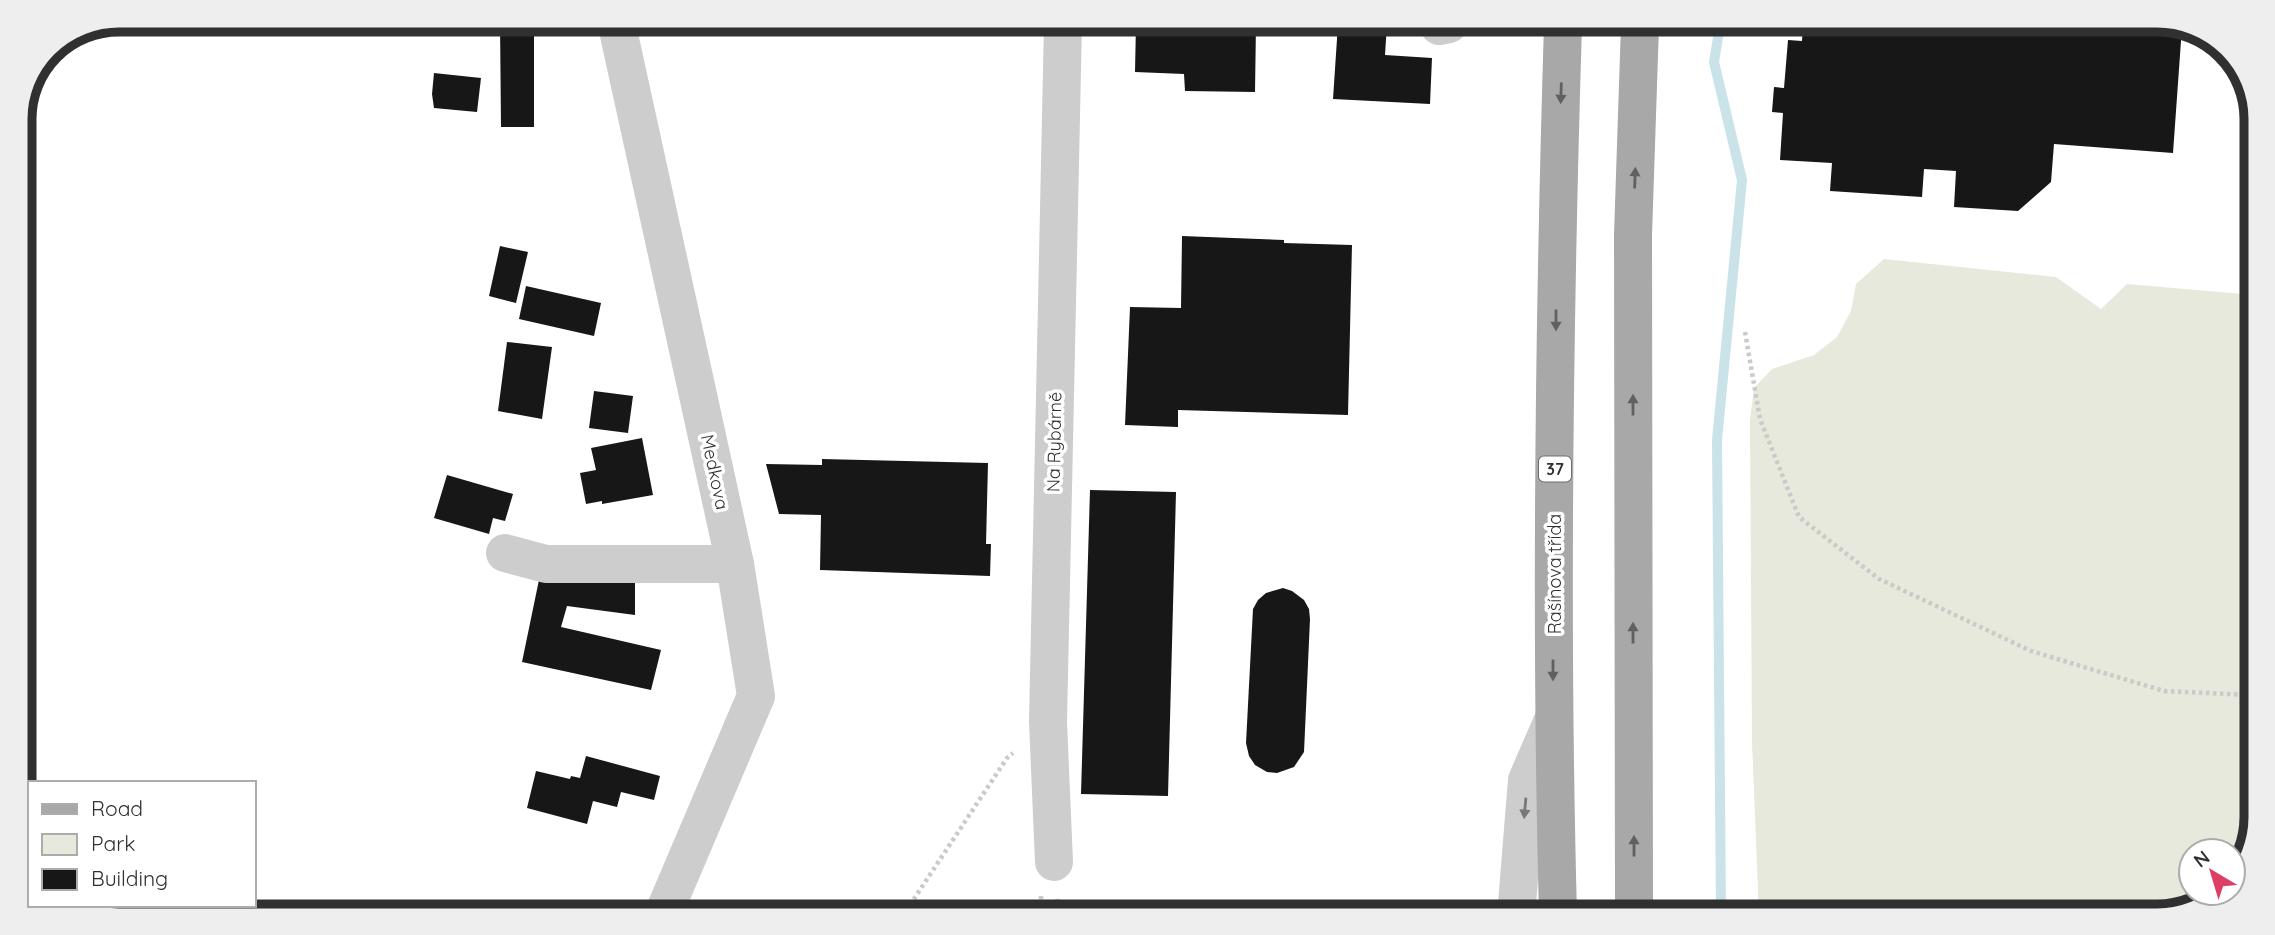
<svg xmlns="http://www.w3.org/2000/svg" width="2275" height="935" font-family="Quicksand,sans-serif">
  <rect width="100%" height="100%" fill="#fff"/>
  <polygon fill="#e6e9dc" points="1884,259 2056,277 2101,309 2127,284 2254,295 2253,375 2250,382 2253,387 2248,854 2233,873 2233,851 2191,851 2191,893 2217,893 2212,899 2157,916 1759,914 1752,742 1750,420 1754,388 1772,369 1814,355 1837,337 1851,311 1856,284"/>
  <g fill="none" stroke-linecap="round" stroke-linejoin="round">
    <polyline stroke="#cae3e9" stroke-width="10" points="1720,25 1714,62 1742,180 1717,440 1721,914"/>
  </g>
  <g fill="#171717">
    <polygon points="500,21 534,21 534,127 501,127"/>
    <polygon points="1136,23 1256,23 1255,92 1185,91 1184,74 1135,72"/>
    <polygon points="1338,24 1387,24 1385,55 1432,58 1430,104 1333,99"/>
    <polygon points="1803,25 2182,27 2173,153 2054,144 2051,182 2018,211 1954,207 1956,171 1924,169 1922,197 1830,191 1832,163 1780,160 1783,113 1772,112 1774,87 1784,88 1788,40 1802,41"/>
    <polygon points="434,73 481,78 477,112 434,108 432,94"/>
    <polygon points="1182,236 1284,240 1284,243 1352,245 1348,415 1178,410 1178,427 1125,425 1130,307 1181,308"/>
    <polygon points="500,246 528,252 516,303 489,296"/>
    <polygon points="526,286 601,303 594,336 519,319"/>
    <polygon points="507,342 552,347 542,419 498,411"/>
    <polygon points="594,391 633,396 628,433 589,428"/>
    <polygon points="642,438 653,495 602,504 602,501 586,504 580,473 596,470 591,448"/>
    <polygon points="822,459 988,463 986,544 991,544 990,576 820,570 821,515 779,514 766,464 822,465"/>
    <polygon points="447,475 513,494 505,521 493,518 489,534 434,518"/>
    <polygon points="1090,490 1176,492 1168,796 1081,794"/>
    <polygon points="540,575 635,576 635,615 567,606 561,627 661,650 651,690 522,662"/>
    <polygon points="1283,588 1292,591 1304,600 1309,609 1310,619 1304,752 1294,767 1277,773 1267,772 1255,765 1249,756 1246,743 1253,609 1258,600 1266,593"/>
    <polygon points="586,756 660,776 654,800 621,792 617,807 593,801 587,824 527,808 536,771 570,779 571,776 580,778"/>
    <polygon points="534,902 559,909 559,910 532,910"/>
  </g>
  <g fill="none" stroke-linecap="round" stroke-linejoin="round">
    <g stroke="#cacaca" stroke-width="4.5" stroke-dasharray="3.5 3.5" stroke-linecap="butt">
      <polyline points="1745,332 1760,419 1799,517 1879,579 2031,651 2164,691 2250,695"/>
      <polyline points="1041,896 1041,912"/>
      <polyline points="1057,899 1059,912"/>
      <polyline points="906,911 1007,758 1013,753"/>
    </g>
    <g stroke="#cdcdcd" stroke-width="38">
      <polyline points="616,21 735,564 756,696 665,910"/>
      <polyline points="1439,26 1449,24"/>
      <polyline points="505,553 546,564 735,564"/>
      <polyline points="1054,862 1048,722 1063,23"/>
      <polyline points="1513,913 1517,904 1527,780 1553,720"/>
    </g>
    <g stroke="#a8a8a8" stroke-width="38">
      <path d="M 1558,914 C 1550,617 1554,321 1563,24"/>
      <polyline points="1634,914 1633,235 1640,25"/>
    </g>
  </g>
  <defs><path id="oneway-solid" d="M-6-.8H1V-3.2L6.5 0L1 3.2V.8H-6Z" transform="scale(1.75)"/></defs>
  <g fill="#606060">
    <use href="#oneway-solid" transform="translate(1561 93) rotate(92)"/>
    <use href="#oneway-solid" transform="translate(1635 178) rotate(-88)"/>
    <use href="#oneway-solid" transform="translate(1556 320) rotate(90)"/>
    <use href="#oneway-solid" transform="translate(1633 405) rotate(-90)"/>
    <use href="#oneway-solid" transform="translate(1633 633) rotate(-90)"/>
    <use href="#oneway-solid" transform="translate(1553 670) rotate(90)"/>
    <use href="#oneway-solid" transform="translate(1634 846) rotate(-90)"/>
  </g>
  <use fill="#777" href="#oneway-solid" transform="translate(1525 808) rotate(95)"/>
  <g text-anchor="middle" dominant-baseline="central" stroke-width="7" stroke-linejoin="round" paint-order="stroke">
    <rect fill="#fff" stroke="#6e6e6e" stroke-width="2" x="1539" y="456.5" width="32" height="25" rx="5"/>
    <g font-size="16" font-weight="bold" fill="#303030">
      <text x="1555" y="469">37</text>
    </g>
    <g font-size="18" fill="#303030" stroke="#fff">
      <text transform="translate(1054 442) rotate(-89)">Na Rybárně</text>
      <text transform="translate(715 472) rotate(78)">Medkova</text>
      <text transform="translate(1554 574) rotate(-90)">Rašínova třída</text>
    </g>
  </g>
  <path d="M0 0H2275V935H0ZM119 32H2157A87 87 0 0 1 2244 119V817A87 87 0 0 1 2157 904H119A87 87 0 0 1 32 817V119A87 87 0 0 1 119 32Z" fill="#eee" fill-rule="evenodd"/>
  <path fill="none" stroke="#303030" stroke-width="9" d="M119 32H2157A87 87 0 0 1 2244 119V817A87 87 0 0 1 2157 904H119A87 87 0 0 1 32 817V119A87 87 0 0 1 119 32Z"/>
  <rect x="28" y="781" width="228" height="126" fill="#ffffff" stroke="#acacac" stroke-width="2"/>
  <rect x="42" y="804" width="35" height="10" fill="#a8a8a8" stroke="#acacac" stroke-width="2"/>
  <text x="91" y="816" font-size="21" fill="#303030">Road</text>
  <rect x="42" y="834" width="35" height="21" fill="#e6e9dc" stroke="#acacac" stroke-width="2"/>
  <text x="91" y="851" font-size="21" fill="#303030">Park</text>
  <rect x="42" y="869" width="35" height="21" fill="#171717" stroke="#acacac" stroke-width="2"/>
  <text x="91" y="886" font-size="21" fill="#303030">Building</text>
  <g transform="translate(2212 872) rotate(322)"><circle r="33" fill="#ffffff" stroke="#acacac" stroke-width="2"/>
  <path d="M0-5L12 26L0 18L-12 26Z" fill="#dc3e66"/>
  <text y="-10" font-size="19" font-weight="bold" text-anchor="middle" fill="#303030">N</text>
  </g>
</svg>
